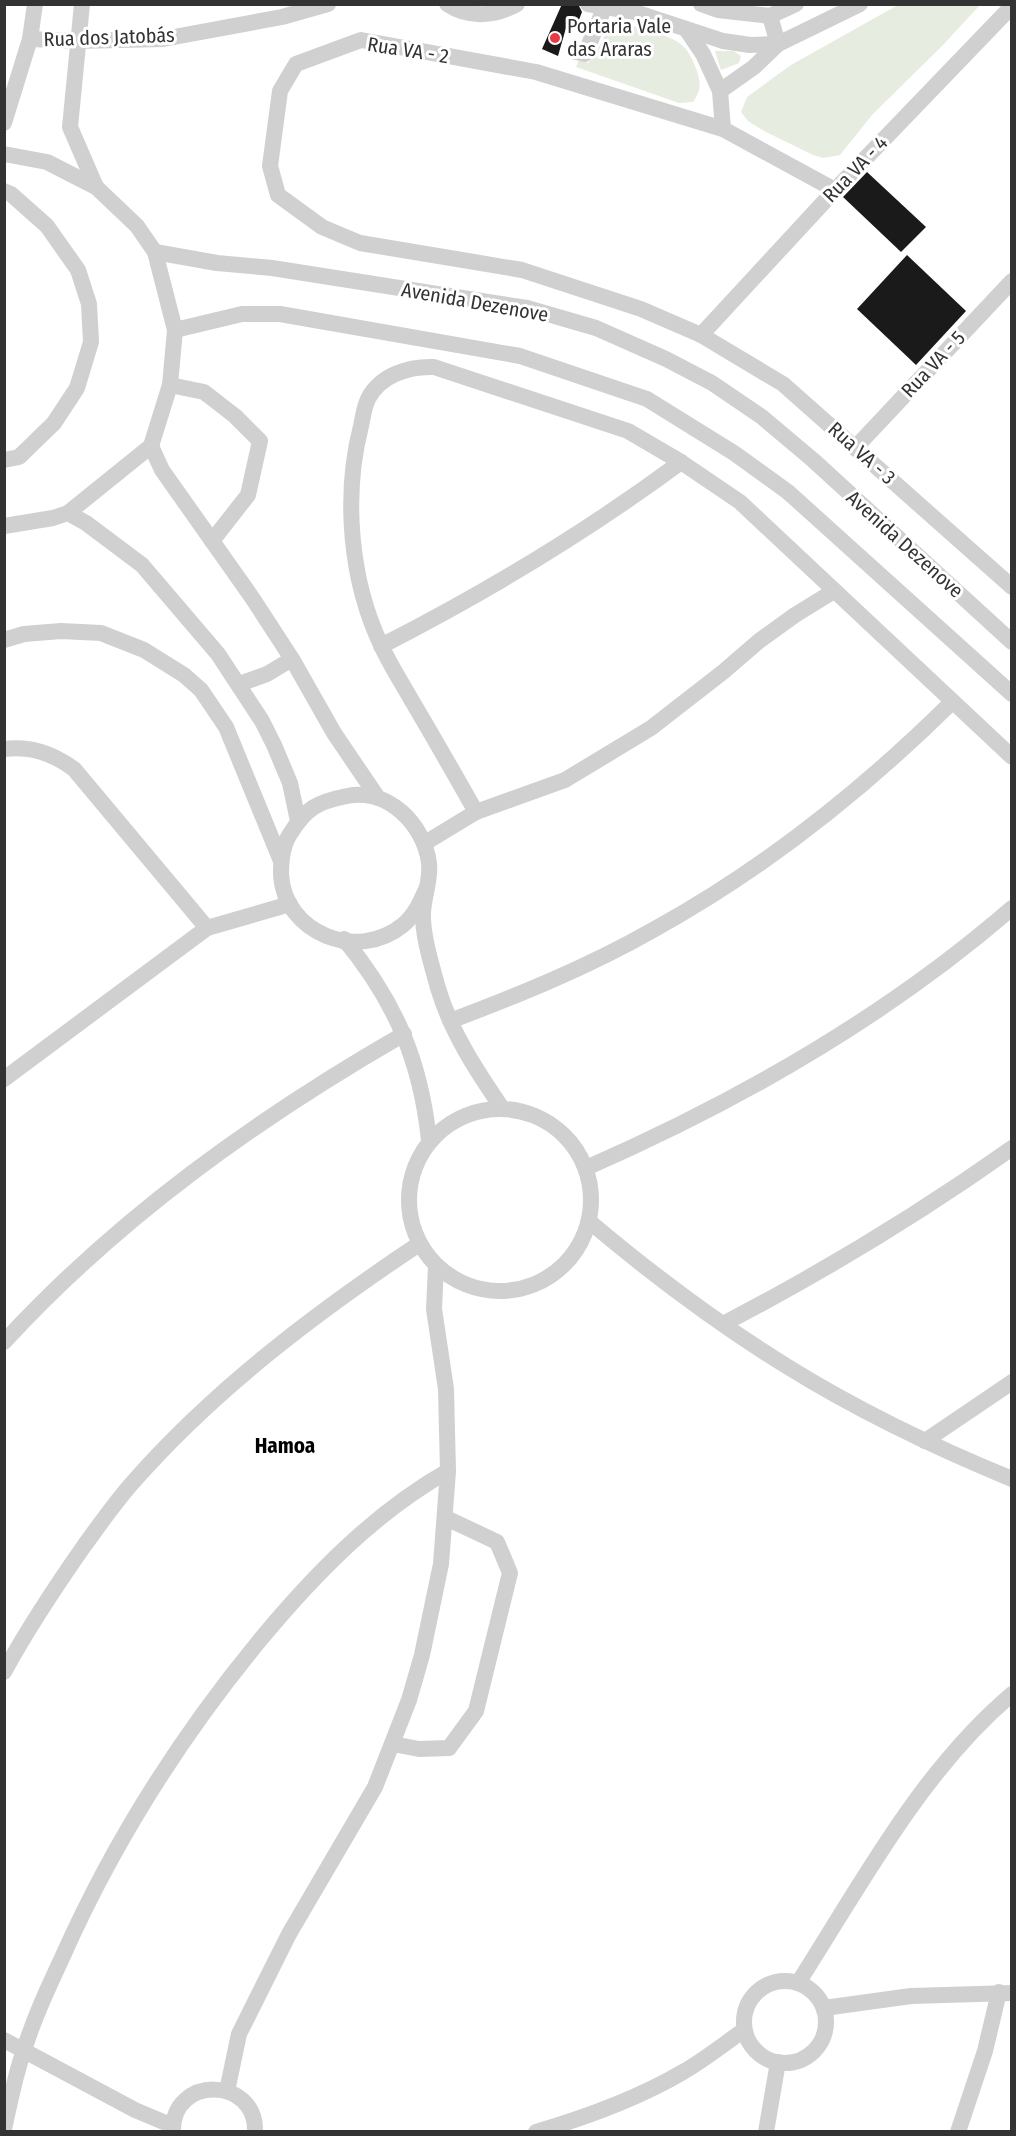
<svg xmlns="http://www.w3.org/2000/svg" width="1016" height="2136" font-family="'Fira Sans Condensed',sans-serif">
  <rect width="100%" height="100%" fill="#fff"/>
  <g fill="#e6ecdf">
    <polygon points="898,5 980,5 943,45 872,115 840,155 823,158 813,155 764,131 748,121 741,112 747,97 791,65"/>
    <path d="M 612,22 C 629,24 671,34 683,46 C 690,53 694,63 697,71 C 701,84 701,91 693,102 L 679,103 L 576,67 L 579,59 L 588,63 L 594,56 Z"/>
    <polygon points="715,51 734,51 741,56 739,63 721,70"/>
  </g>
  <g fill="#1a1a1a">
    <polygon points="562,4 578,4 582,12 577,25 566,28 558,56 542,49"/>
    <polygon points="867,172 926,227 901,252 843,197"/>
    <polygon points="907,255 966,311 916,365 857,309"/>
  </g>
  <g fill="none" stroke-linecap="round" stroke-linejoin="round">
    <g stroke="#d0d0d0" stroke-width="16">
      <polyline points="82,4 70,127 96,187"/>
      <path d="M 447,4 C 469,19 496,16 517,4"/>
      <polyline points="588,4 635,12 723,41 750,45 778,44 860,4"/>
      <polyline points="701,4 718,10 770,16 796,4"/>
      <polyline points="686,29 703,54 720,91 723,129"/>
      <polyline points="30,39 78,41 163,39 282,17 328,4"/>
      <polyline points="576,52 585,54 606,4"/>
      <polyline points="720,91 754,67 778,44 770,16"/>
      <polyline points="4,123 30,39 35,4"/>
      <polyline points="4,154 47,162 96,187 137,226 155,252 175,330 170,385 151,446 68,513 53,518 4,526"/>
      <polyline points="835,190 723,129 536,72 361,40 296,64 280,91 270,166 278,195 322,227 360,243 522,270 641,309 701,335 783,384 1012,587"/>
      <polyline points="4,191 11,194 47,226 78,270 89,304 91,342 77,388 54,423 19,457 4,460"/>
      <polyline points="155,252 217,263 272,268 527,308 596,328 666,359 712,383 762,417 813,460 1012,642"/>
      <polyline points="175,330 242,314 280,314 520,356 647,399 734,453 788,492 1012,694"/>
      <polyline points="701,335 835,190 1012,6"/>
      <polyline points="170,385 204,392 235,416 260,441 248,495 212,541"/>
      <polyline points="151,446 162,470 253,599 292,659 334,733 378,798"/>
      <polyline points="855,448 1012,281"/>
      <polyline points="68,513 86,523 142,565 218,654 262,721 274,745 290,783 298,821"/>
      <polyline points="4,640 24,634 61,631 101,633 144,650 184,675 201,690 226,727 281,861"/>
      <path d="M 381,646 C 487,592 585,533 681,462"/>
      <polyline points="239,684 267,674 292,659"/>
      <path d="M 4,749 C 31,746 52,753 74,769 L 207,928"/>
      <path d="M 476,812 C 455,775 434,738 412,701 C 402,683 390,665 381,645 C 350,580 343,496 361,426 C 363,417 364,407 368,399 C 380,375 409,366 434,367 L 628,431 L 681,462 L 740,502 L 1012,757"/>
      <polyline points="425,843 476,812 565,780 651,728 723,672 759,641 795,615 834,591"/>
      <path d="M 427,887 C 421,901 415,915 403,925 C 358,962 284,934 281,874 C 281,860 282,846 290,834 C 306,808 317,802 347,796 C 388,788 424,824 429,863 C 431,879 424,896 423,912 C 422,935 432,966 438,988 C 451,1032 476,1070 502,1108"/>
      <path d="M 343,941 L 344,939 C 395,1001 421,1061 429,1141"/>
      <path d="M 450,1021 C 519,995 588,967 653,930 C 764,869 862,791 952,702"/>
      <polyline points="4,1079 207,928 290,904"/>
      <circle cx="500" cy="1200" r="91"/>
      <path d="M 586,1168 C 739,1101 885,1018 1012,908"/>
      <path d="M 590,1222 C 653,1275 718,1324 788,1367 C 859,1411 934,1447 1012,1479"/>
      <path d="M 723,1324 C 823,1272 919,1214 1012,1148"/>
      <path d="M 4,1342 C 119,1217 258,1118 404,1034"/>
      <polyline points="925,1441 1012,1382"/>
      <path d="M 4,1672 C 28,1628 56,1586 84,1546 C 100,1524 116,1501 134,1481 C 216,1388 317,1312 419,1244"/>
      <polyline points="393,1744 419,1749 449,1748 476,1711 510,1573 497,1542 446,1518"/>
      <circle cx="785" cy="2022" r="41"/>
      <path d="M 798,1983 C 862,1883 921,1771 1012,1694"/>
      <polyline points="824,2008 911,1996 1012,1993"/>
      <polyline points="4,2040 135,2110 173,2126"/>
      <polyline points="227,2091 239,2034 289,1934 375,1787 409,1700 422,1655 441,1564 448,1471 446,1389 434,1309 436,1266"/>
      <path d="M 4,2129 C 10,2103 15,2075 24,2050 C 34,2018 48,1988 62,1958 C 113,1843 181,1736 260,1640 C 314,1575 374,1513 448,1471"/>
      <path d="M 173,2132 C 171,2075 257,2076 255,2132"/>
      <path d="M 536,2132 C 587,2117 637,2099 683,2072 C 704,2060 724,2044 744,2030"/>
      <polyline points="766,2132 778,2062"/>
      <polyline points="958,2132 985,2051 999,1992"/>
    </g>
  </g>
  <circle fill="#e63946" stroke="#fff" stroke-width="2" cx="555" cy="38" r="6"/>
  <g text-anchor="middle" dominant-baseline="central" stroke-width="6" stroke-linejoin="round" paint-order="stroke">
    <g font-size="20" fill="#333" stroke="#fff" text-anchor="start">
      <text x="567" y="26">Portaria Vale<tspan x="567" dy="23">das Araras</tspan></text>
    </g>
    <g font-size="20" fill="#333" stroke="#fff">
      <text transform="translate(109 37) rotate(-2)">Rua dos Jatobás</text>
      <text transform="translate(408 50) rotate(9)">Rua VA - 2</text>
      <text transform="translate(855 169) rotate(-46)">Rua VA - 4</text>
      <text transform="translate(475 302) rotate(10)">Avenida Dezenove</text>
      <text transform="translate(933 364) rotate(-47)">Rua VA - 5</text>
      <text transform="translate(862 453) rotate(42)">Rua VA - 3</text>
      <text transform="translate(905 544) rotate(42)">Avenida Dezenove</text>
    </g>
    <g font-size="21" font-weight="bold" fill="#000" stroke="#fff">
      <text x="285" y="1446">Hamoa</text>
    </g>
  </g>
  <rect width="1016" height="2136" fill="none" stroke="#333333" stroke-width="12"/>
</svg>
